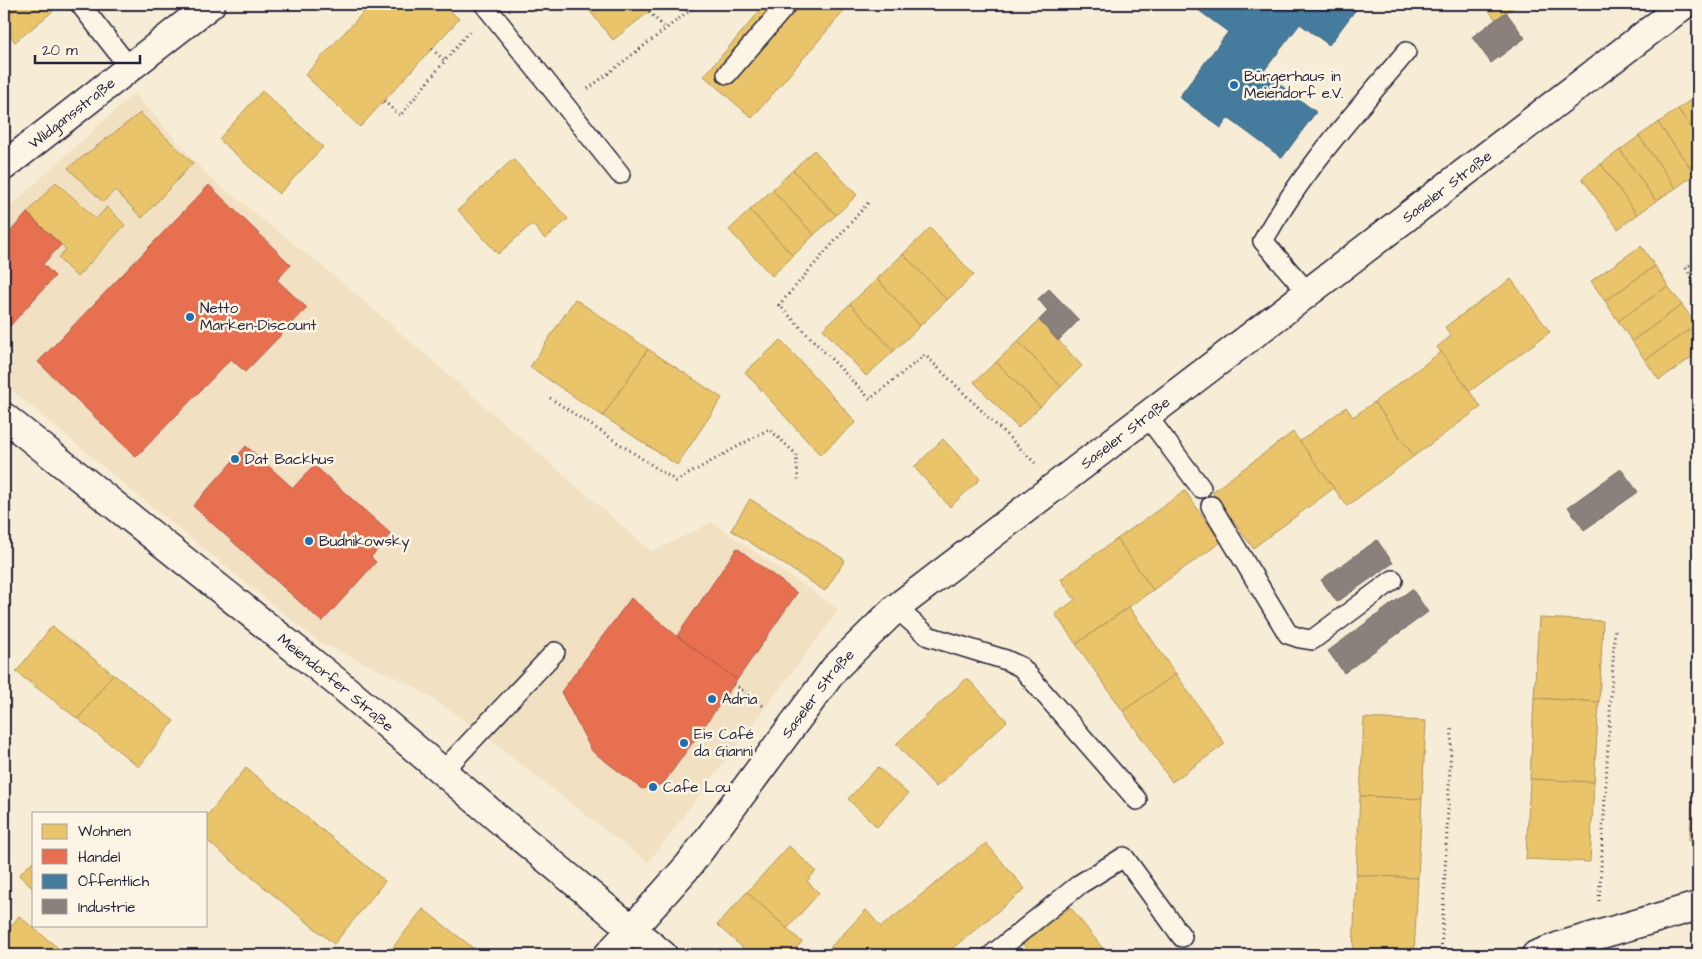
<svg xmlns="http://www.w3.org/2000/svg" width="1702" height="959" font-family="'Architects Daughter',sans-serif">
  <rect width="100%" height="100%" fill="#f7ecd5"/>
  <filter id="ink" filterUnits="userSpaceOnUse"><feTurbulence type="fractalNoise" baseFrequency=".02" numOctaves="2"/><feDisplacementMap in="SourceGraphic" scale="10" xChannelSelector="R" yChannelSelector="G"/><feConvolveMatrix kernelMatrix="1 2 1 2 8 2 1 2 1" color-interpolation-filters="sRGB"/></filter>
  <g filter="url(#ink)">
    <polygon fill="#f1e1c2" points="134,93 208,176 343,283 652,552 712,522 839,610 648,863 460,717 408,683 319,642 125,485 4,384 4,212"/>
    <g fill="#e9c46a" stroke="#ad935c">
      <polygon points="4,4 22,4 4,18"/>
      <polygon points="22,4 56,4 58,7 15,42 4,28 4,18"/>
      <polygon points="371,4 443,4 459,19 360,127 305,75"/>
      <polygon points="528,4 545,4 535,12"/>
      <polygon points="584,4 659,4 613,40"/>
      <polygon points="766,4 850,4 752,118 704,76"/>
      <polygon points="1484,4 1518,4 1496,20"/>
      <polygon points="262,91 323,147 279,194 219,139"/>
      <polygon points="1697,95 1698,98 1698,138 1678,109"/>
      <polygon points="1678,109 1698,138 1698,171 1695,174 1658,123"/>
      <polygon points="140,113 193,163 142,218 115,190 103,202 68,168"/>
      <polygon points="1658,123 1695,174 1676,188 1639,136"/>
      <polygon points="1639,136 1676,188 1656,201 1620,150"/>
      <polygon points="814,150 857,195 836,215 793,170"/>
      <polygon points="1620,150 1656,201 1637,215 1601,164"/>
      <polygon points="513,159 568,219 545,239 532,224 498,254 458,210"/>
      <polygon points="1601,164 1637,215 1618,229 1582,178"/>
      <polygon points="793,170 836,215 814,235 772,190"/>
      <polygon points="56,182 96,219 107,207 125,225 77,277 58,258 66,249 27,213"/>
      <polygon points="772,190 814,235 793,256 750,210"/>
      <polygon points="750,210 793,256 772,276 729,230"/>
      <polygon points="930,228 974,275 947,300 903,254"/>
      <polygon points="1641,246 1655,266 1605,301 1591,281"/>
      <polygon points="903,254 947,300 920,326 877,279"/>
      <polygon points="1655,266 1668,286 1618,321 1605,301"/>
      <polygon points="877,279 920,326 894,351 850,304"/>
      <polygon points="1511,279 1550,332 1470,391 1437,347 1451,336 1445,327"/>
      <polygon points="1668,286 1682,305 1632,341 1618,321"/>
      <polygon points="575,299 648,349 603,416 530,367"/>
      <polygon points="850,304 894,351 866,376 823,329"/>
      <polygon points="1682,305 1696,325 1645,360 1632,341"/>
      <polygon points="1039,320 1082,366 1061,387 1018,341"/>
      <polygon points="1696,325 1698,329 1698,353 1659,380 1645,360"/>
      <polygon points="781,340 856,422 820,455 745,372"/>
      <polygon points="1018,341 1061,387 1040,407 996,362"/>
      <polygon points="648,349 722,398 677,465 603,416"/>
      <polygon points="1441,352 1481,407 1414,456 1374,402"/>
      <polygon points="996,362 1040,407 1018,428 974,382"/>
      <polygon points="1374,402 1414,456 1347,506 1299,442 1346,407 1353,417"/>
      <polygon points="1293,432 1334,488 1253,548 1212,492"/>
      <polygon points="943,439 980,479 950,507 914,467"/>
      <polygon points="1185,491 1221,542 1153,590 1117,539"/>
      <polygon points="750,499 845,560 825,591 731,530"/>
      <polygon points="1117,539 1153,590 1076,644 1055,614 1075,600 1061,579"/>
      <polygon points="1129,607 1176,674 1123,711 1076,644"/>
      <polygon points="1539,618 1603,621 1599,702 1534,698"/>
      <polygon points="52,626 113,674 78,719 16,672"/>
      <polygon points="113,674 174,721 139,767 78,719"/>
      <polygon points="1176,674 1225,744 1172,782 1123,711"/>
      <polygon points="967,678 1007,721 936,787 896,744"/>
      <polygon points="1534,698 1599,702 1594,782 1530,779"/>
      <polygon points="1364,718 1426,721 1422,799 1360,796"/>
      <polygon points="1697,761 1698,762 1698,841 1689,840"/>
      <polygon points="878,767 908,794 877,827 848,799"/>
      <polygon points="246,768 385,881 334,944 206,840 206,817"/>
      <polygon points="1530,779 1594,782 1590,862 1526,859"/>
      <polygon points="1360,796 1422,799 1418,878 1356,875"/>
      <polygon points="986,843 1025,889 944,955 823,955 866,910 881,927"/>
      <polygon points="789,846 816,871 807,881 819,893 787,929 747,892"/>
      <polygon points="34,860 34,890 19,875"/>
      <polygon points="1356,875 1418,878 1414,955 1353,953"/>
      <polygon points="747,892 802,942 790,955 751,955 717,925"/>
      <polygon points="1070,907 1108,955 1032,955 1023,944"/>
      <polygon points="423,909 482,955 387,955"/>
      <polygon points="19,916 58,948 52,955 4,955 4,935"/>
    </g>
    <g fill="#e76f51" stroke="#ac584a">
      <polygon points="209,185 291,265 277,280 307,308 245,372 231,359 136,457 38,362"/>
      <polygon points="27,213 61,245 43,264 55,276 10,326 4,320 4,227 10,232"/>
      <polygon points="246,446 293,488 314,465 391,534 371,557 376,562 322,622 193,506"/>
      <polygon points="737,548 797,593 737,680 677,636"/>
      <polygon points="631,598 677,636 737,680 663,784 642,789 592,751 561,692"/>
    </g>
    <polygon fill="#457b9d" stroke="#3a6080" points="1190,4 1239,4 1245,8 1248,4 1360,4 1329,45 1300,24 1263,72 1316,112 1282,158 1228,118 1221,128 1179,97 1228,32"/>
    <g fill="#8a817c" stroke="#6b6468">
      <polygon points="1506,12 1525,38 1491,63 1472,37"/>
      <polygon points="1049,289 1079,320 1058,341 1039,320 1048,311 1038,299"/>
      <polygon points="1621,469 1638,492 1584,530 1568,507"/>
      <polygon points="1377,540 1393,563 1337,602 1321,580"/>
      <polygon points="1412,589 1428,612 1344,673 1328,651"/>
    </g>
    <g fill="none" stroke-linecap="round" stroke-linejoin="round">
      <defs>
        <g id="service">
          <polyline points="80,4 129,67"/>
          <polyline points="484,4 620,174"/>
          <polyline points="727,74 787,4"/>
          <path d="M 1308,293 L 1263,241 C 1301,172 1356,112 1406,52"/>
          <polyline points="1147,416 1201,488"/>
          <polyline points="1211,506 1288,634 1300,638 1312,640 1393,580"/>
          <polyline points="896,608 928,636 1006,660 1021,667 1137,800"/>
          <polyline points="443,771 555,652"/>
          <polyline points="992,955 1080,884 1124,857 1182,937"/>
        </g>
        <g id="minor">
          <path id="s1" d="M 4,166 L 211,4"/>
          <polyline points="608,955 632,929"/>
          <polyline points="1536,955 1560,946 1698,906"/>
        </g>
        <g id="tertiary">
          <path id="s2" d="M 632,929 L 689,865 L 835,668 L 896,608 L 1685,4"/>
        </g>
        <g id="primary">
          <path id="s3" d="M 4,417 L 338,683 L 508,827 L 663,955"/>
        </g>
      </defs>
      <use href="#service" stroke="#22223b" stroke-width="22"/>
      <use href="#minor" stroke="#22223b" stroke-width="31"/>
      <use href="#tertiary" stroke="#22223b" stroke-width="31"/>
      <use href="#primary" stroke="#22223b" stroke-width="31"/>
      <g stroke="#22223b" stroke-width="3" stroke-dasharray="1 4" stroke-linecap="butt">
        <polyline points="451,4 457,9"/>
        <polyline points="649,12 666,29"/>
        <polyline points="432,49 445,61"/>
        <polyline points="588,89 698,4"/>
        <polyline points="384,101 400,116 470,30"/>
        <polyline points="868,203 779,305 870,399 925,355 1035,463"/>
        <polyline points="1698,259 1686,268 1698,287"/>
        <polyline points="550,398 676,481 769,429 796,454 798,480"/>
        <polyline points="734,684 766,708"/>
        <polyline points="1599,901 1615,627"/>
        <polyline points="1441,955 1452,726"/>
      </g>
      <use href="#service" stroke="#fcf5e5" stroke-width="19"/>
      <use href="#minor" stroke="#fcf5e5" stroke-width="28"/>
      <use href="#tertiary" stroke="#fcf5e5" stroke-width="28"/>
      <use href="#primary" stroke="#fcf5e5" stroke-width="28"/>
    </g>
  </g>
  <g fill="#1f6fb2" stroke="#fcf5e5" stroke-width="2">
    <circle cx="1234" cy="85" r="5"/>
    <circle cx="190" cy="317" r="5"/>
    <circle cx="235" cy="459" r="5"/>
    <circle cx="309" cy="541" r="5"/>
    <circle cx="712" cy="699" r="5"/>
    <circle cx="684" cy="743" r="5"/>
    <circle cx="653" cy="787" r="5"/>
  </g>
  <g text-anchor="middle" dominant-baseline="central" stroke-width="5" stroke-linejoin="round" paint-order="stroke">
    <g font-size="15" fill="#22223b" stroke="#fcf5e5" text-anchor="start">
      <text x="1244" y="76">Bürgerhaus in<tspan x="1244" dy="17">Meiendorf e.V.</tspan></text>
      <text x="200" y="308">Netto<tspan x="200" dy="17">Marken-Discount</tspan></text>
      <text x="245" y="459">Dat Backhus</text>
      <text x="319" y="541">Budnikowsky</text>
      <text x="722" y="699">Adria</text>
      <text x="694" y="734">Eis Café<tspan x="694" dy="17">da Gianni</tspan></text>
      <text x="663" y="787">Cafe Lou</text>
    </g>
    <g font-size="15" fill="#22223b" stroke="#fcf5e5">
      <text stroke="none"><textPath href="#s1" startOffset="86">Wildgansstraße</textPath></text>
      <text stroke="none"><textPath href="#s2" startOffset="1110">Saseler Straße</textPath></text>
      <text stroke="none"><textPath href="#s2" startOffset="705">Saseler Straße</textPath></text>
      <text stroke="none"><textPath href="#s3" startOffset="425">Meiendorfer Straße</textPath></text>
      <text stroke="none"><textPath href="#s2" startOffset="300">Saseler Straße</textPath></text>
    </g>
  </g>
  <rect width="1702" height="959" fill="none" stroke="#fcf5e5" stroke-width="20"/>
  <rect x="10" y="10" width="1682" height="939" fill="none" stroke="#22223b" stroke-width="2" filter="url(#ink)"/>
  <rect x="32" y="812" width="175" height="115" fill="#fcf5e5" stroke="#a5a1a1"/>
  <rect x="42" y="824" width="25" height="15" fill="#e9c46a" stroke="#a5a1a1"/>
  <text x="78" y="836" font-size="15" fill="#22223b">Wohnen</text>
  <rect x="42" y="849" width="25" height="15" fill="#e76f51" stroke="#a5a1a1"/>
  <text x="78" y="862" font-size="15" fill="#22223b">Handel</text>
  <rect x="42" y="874" width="25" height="15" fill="#457b9d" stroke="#a5a1a1"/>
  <text x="78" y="886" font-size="15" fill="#22223b">Öffentlich</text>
  <rect x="42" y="899" width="25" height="15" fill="#8a817c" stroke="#a5a1a1"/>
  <text x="78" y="912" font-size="15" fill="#22223b">Industrie</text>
  <path d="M35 55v8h105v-8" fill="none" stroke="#22223b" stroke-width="2.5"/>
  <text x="42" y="55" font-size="15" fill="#22223b" stroke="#fcf5e5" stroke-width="4" paint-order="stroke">20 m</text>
</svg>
